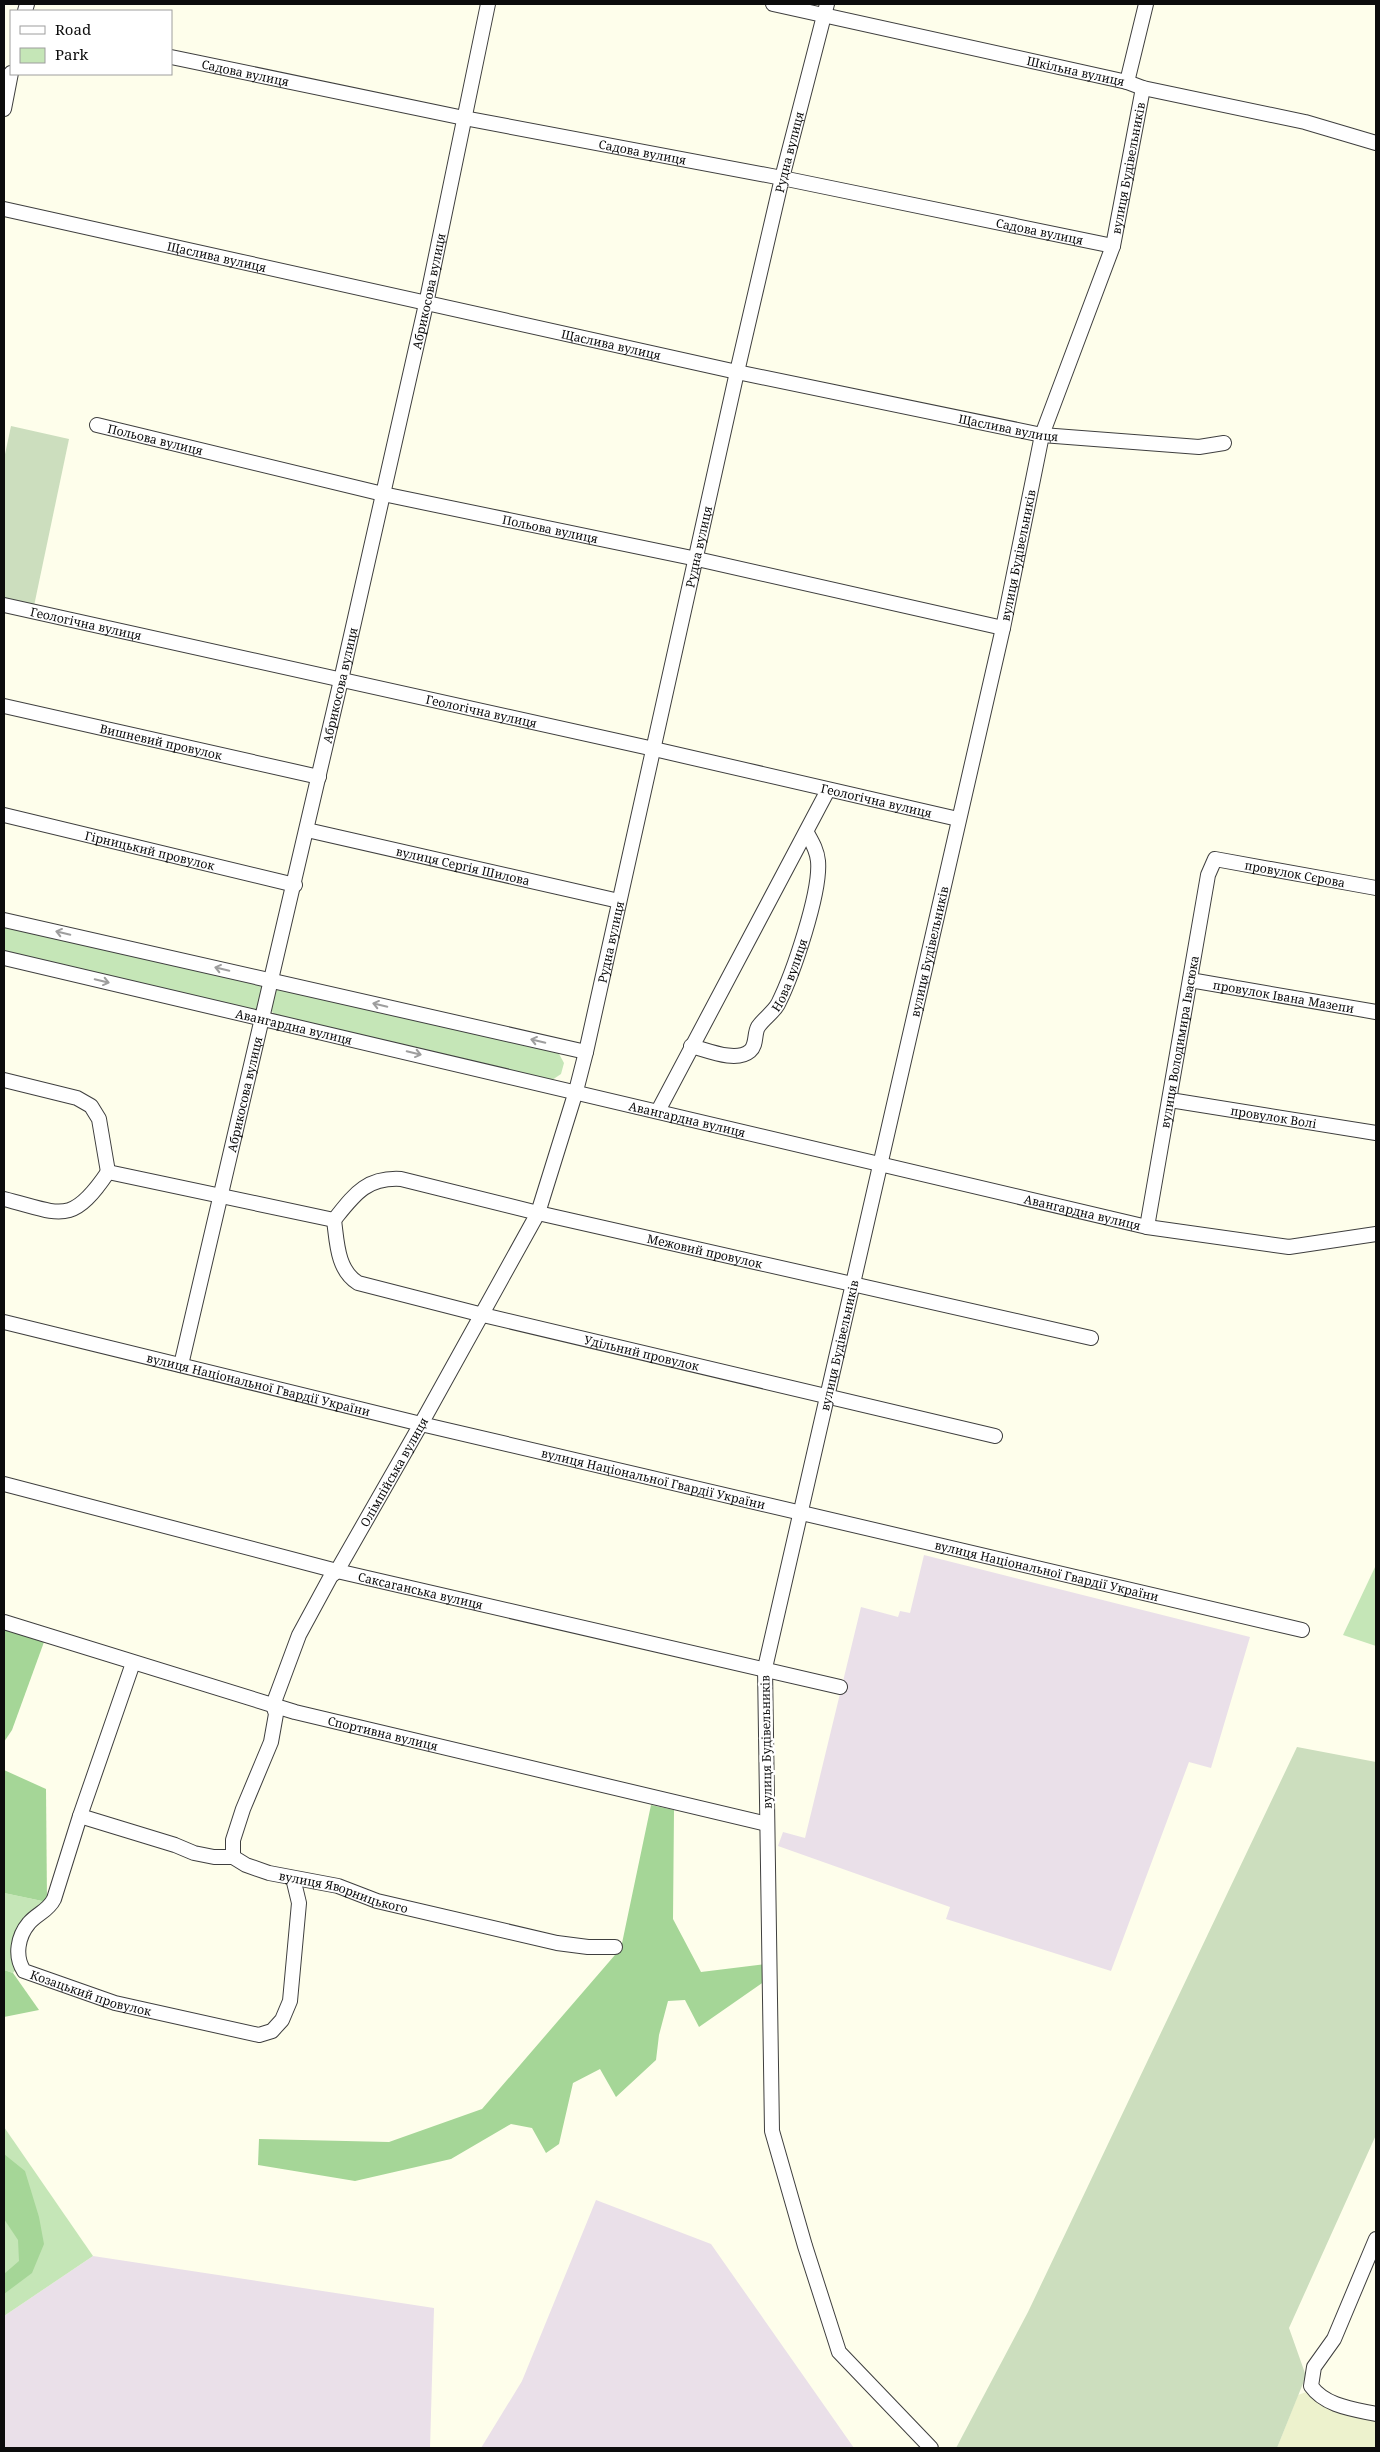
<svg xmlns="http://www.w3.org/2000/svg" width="1380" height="2452" font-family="'Noto Serif',serif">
  <rect width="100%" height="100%" fill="#fefeeb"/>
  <g fill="#eae0e9">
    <polygon points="924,1555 1250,1637 1211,1768 1189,1762 1111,1971 946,1919 950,1907 778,1846 783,1832 805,1838 861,1607 898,1617 900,1611 910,1613"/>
    <polygon points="596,2200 711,2244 854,2448 481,2448 522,2381"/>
    <polygon points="93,2256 434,2308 430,2448 4,2448 4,2316"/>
  </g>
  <polygon fill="#edf2cd" points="1309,2391 1376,2417 1376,2448 1277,2448 1298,2395"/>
  <g fill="#c5e6b7">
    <polygon points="4,923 261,984 263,987 260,1007 255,1011 4,952"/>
    <polygon points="278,988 558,1052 564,1063 561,1074 552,1080 276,1016 270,1009 275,990"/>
    <polygon points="1376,1565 1376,1646 1343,1635"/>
    <polygon points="4,1893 47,1902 29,1920 18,1967 13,1973 4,1970"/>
    <polygon points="4,2127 93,2256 4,2316"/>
  </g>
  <g fill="#a5d697">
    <polygon points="4,1629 44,1642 12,1730 4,1742"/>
    <polygon points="4,1770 46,1789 47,1902 4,1893"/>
    <polygon points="651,1805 674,1810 673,1919 701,1972 765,1964 765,1981 699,2027 685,2000 668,2001 659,2035 656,2060 616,2097 600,2069 573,2083 559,2144 546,2153 532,2128 511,2124 451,2159 355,2181 258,2165 259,2139 389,2142 482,2109 621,1948"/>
    <polygon points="4,1970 13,1973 39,2010 4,2017"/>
    <polygon points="4,2154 25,2171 39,2217 44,2244 32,2273 4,2294 4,2274 19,2261 18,2240 4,2219"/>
  </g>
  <g fill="#ccdebe">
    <polygon points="11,426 69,439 34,606 4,600 4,459"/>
    <polygon points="1297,1747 1376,1762 1376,2135 1289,2328 1306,2376 1277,2448 956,2448 1028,2312"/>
  </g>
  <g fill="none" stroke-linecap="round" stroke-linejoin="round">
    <defs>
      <g id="minor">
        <path id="s1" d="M 773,4 L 1127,82 L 1143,88 L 1305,122 L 1376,143"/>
        <polyline points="25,11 27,4"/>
        <path id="s2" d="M 171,57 L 464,118 L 782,178 L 1113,246"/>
        <polyline points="1127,82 1146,4"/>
        <polyline points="4,109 11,73"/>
        <path id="s3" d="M 4,209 L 737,372 L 1042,435 L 1199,447 L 1224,443"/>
        <path id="s4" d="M 97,425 L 383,494 L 697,559 L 1003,628"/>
        <path id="s5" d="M 4,605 L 654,749 L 958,819"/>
        <path id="s6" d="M 4,706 L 319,777"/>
        <path id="s7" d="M 4,815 L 295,885"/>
        <path id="s8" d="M 307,830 L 619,901"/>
        <polyline points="4,920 586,1052"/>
        <path id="s9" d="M 4,958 L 1147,1227 L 1289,1247 L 1376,1234"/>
        <path id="s10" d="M 1190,980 L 1376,1012"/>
        <path id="s11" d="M 691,1046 C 707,1050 736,1063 750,1051 C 757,1045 754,1034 758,1027 C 764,1018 773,1013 778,1004 C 793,974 821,892 818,861 C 817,850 812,842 807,833"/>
        <polyline points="4,1080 77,1098 91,1106 99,1119 108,1172"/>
        <path id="s12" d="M 1170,1100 L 1376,1133"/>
        <polyline points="658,1111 828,790"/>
        <polyline points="108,1172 334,1220"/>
        <path d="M 4,1199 C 60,1213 71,1227 108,1172"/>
        <path id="s13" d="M 334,1220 C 354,1195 366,1177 401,1179 L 538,1213 L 1091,1338"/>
        <path id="s14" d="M 334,1220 C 337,1242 337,1270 358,1283 L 483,1315 L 995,1436"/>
        <path id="s15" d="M 1147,1227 L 1208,875 L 1215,859 L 1376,888"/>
        <path id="s16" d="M 4,1322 L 421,1424 L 1302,1630"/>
        <path id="s17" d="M 181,1365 L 341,680 L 426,304 L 488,4"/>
        <path id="s18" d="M 4,1484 L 337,1571 L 840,1687"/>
        <path id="s19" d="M 4,1622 L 295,1712 L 767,1824"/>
        <path id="s20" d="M 133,1663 L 80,1816 L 54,1899 C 48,1911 38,1913 29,1923 C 18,1936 14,1956 24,1971 L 115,2003 L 259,2035 L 272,2031 L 282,2020 L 290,2001 L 299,1903 L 293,1878"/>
        <path id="s21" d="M 80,1816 L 175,1845 L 194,1853 L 214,1857 L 233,1857 L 246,1865 L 269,1873 L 338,1886 L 377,1901 L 557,1943 L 588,1947 L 615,1947"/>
        <path id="s22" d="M 233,1857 L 233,1840 L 243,1809 L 271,1742 L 276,1714 L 273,1705 L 299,1635 L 331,1576 L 337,1571 L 421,1424 L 538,1213 L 576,1091 L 586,1052 L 737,372 L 782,178 L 827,4"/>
        <path d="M 1376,2239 L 1334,2339 L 1314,2367 L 1311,2386 C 1325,2406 1353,2409 1376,2414"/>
        <path id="s23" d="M 931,2448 L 839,2352 L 805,2246 L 772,2131 L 765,1668 L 1003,628 L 1042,435 L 1113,246 L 1143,88"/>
      </g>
    </defs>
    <use href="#minor" stroke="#3f3f3f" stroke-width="16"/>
    <use href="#minor" stroke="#fff" stroke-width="14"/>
  </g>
  <defs><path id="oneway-shaft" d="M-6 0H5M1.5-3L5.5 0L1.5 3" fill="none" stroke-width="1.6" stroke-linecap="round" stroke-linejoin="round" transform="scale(1.25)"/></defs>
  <g stroke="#9e9e9e">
    <use href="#oneway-shaft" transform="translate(63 933) rotate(-167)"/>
    <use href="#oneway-shaft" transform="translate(222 969) rotate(-167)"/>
    <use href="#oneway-shaft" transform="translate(102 981) rotate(13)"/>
    <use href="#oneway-shaft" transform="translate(380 1005) rotate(-167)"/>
    <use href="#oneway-shaft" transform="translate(538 1041) rotate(-167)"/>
    <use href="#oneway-shaft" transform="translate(414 1053) rotate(13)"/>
  </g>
  <g text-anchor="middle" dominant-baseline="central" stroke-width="5" stroke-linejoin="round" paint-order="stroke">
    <g font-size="12" fill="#0c0c0c" stroke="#fff">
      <text stroke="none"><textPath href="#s1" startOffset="310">Шкільна вулиця</textPath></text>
      <text stroke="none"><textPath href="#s2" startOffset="76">Садова вулиця</textPath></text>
      <text stroke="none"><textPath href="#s2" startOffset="481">Садова вулиця</textPath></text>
      <text stroke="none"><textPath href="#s22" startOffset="1811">Рудна вулиця</textPath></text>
      <text stroke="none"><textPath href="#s23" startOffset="2372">вулиця Будівельників</textPath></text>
      <text stroke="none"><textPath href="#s2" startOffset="886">Садова вулиця</textPath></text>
      <text stroke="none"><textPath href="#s3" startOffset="218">Щаслива вулиця</textPath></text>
      <text stroke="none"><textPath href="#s17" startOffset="1102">Абрикосова вулиця</textPath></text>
      <text stroke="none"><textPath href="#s3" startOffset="622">Щаслива вулиця</textPath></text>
      <text stroke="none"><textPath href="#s3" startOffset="1028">Щаслива вулиця</textPath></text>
      <text stroke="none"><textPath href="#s4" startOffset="60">Польова вулиця</textPath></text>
      <text stroke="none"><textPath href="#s4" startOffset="465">Польова вулиця</textPath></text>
      <text stroke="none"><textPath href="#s22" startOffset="1406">Рудна вулиця</textPath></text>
      <text stroke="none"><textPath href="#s23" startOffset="1968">вулиця Будівельників</textPath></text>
      <text stroke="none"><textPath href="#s5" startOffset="84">Геологічна вулиця</textPath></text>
      <text stroke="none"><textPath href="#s17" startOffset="698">Абрикосова вулиця</textPath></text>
      <text stroke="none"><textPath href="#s5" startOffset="489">Геологічна вулиця</textPath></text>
      <text stroke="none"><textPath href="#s6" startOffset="161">Вишневий провулок</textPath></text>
      <text stroke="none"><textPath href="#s5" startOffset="894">Геологічна вулиця</textPath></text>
      <text stroke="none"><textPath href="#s7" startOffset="150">Гірницький провулок</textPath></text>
      <text stroke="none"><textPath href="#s8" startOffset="160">вулиця Сергія Шилова</textPath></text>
      <text stroke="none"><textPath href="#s15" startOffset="456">провулок Сєрова</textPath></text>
      <text stroke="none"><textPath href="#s22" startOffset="1001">Рудна вулиця</textPath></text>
      <text stroke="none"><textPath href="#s23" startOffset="1562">вулиця Будівельників</textPath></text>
      <text stroke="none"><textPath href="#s11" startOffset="149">Нова вулиця</textPath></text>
      <text stroke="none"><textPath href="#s10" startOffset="95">провулок Івана Мазепи</textPath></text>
      <text stroke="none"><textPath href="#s9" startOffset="298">Авангардна вулиця</textPath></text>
      <text stroke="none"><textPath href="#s15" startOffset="188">вулиця Володимира Івасюка</textPath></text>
      <text stroke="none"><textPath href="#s17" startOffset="278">Абрикосова вулиця</textPath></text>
      <text stroke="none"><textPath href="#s12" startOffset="105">провулок Волі</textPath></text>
      <text stroke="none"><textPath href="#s9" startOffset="702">Авангардна вулиця</textPath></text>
      <text stroke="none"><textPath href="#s9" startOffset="1108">Авангардна вулиця</textPath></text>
      <text stroke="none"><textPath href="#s13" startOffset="395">Межовий провулок</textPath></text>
      <text stroke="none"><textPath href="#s23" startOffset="1158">вулиця Будівельників</textPath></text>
      <text stroke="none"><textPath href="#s14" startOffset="362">Удільний провулок</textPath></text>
      <text stroke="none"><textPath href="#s16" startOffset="262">вулиця Національної Гвардії України</textPath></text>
      <text stroke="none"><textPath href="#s22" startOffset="424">Олімпійська вулиця</textPath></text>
      <text stroke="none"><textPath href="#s16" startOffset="668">вулиця Національної Гвардії України</textPath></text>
      <text stroke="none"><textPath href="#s16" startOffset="1072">вулиця Національної Гвардії України</textPath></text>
      <text stroke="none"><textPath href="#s18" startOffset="430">Саксаганська вулиця</textPath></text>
      <text stroke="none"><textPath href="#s19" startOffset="395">Спортивна вулиця</textPath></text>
      <text transform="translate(766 1742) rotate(-91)">вулиця Будівельників</text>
      <text stroke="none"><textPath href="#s21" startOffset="276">вулиця Яворницького</textPath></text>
      <text stroke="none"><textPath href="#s20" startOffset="406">Козацький провулок</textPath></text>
    </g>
  </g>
  <rect width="1380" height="2452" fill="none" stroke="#0c0c0c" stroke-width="10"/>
  <rect x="10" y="10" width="162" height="65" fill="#ffffff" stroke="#9e9e9e"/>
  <rect x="20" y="26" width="25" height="8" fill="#ffffff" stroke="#9e9e9e"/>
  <text x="55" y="35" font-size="15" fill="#0c0c0c">Road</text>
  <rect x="20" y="48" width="25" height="15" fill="#c5e6b7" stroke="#9e9e9e"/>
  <text x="55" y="60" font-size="15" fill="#0c0c0c">Park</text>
</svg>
